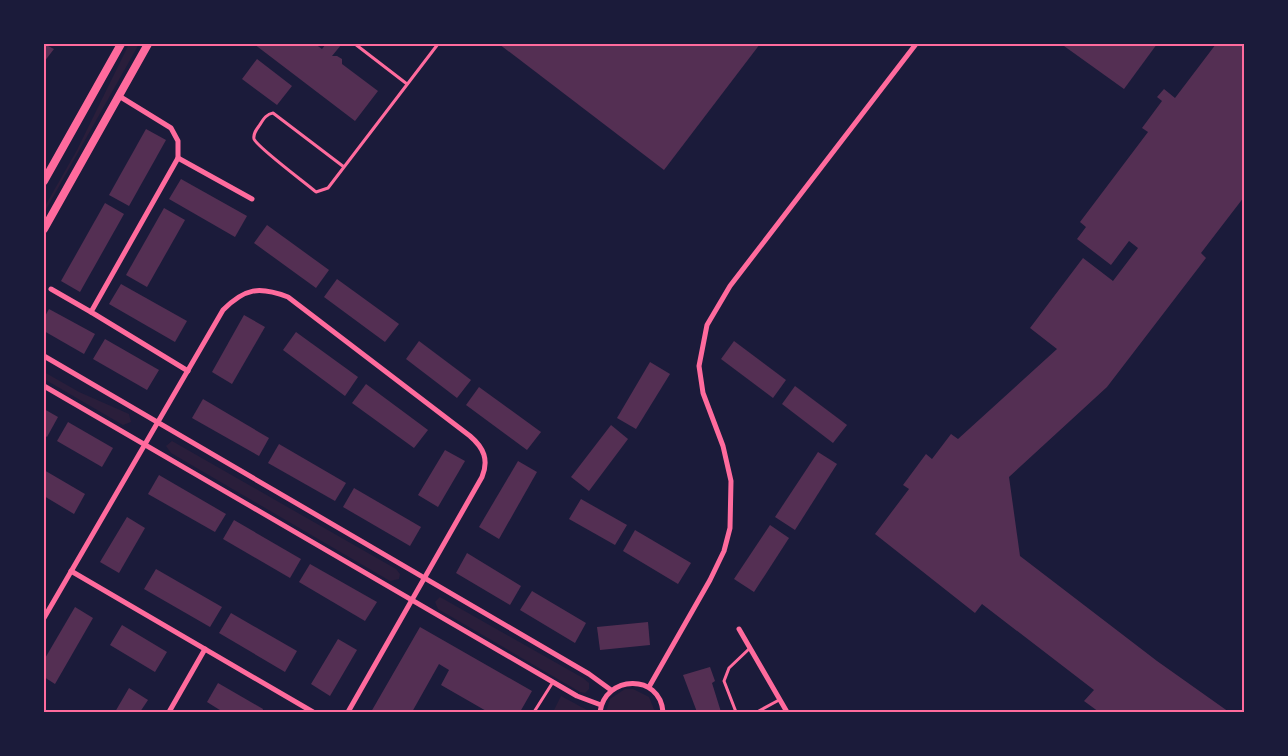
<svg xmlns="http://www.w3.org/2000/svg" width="1288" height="756" font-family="'Fira Sans',sans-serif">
  <rect width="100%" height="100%" fill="#1b1b3a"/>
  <g fill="#2a1e3b">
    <polygon points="129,44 139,44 44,213 44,208 77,150"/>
    <polygon points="44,372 79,392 129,414 131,422 123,425 44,379"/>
    <polygon points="172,441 396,569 400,574 399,579 390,581 171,453 166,446"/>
    <polygon points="440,597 583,678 589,683 589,689 585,693 580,692 438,609 435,602"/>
    <polygon points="625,689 633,689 649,697 655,712 606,712 610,699"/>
    <polygon points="561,696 587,710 587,712 553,712"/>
  </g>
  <g fill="#542f53">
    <polygon points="44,44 54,49 44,62"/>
    <polygon points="254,44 315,44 322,49 326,44 339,44 341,45 332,56 337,56 342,59 342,64 378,91 355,121"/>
    <polygon points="499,44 760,44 664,170"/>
    <polygon points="1066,44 1157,44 1124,89 1064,46"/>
    <polygon points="1216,44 1244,44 1244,197 1201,253 1206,258 1107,387 1009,477 1020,556 1157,661 1229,712 1099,712 1084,701 1094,690 982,604 975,613 875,534 909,489 903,485 926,454 932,459 951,434 958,439 1057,349 1030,328 1083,258 1113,281 1138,248 1129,241 1111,265 1077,239 1086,227 1080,222 1148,132 1142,128 1162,101 1157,97 1164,89 1175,98"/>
    <polygon points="257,59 292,86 277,105 242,79"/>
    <polygon points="146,129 166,140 129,206 109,195"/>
    <polygon points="181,179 247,216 235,237 169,199"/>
    <polygon points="105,203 124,214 80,292 61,281"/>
    <polygon points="164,208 185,220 147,287 126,275"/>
    <polygon points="267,225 329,270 316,288 254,243"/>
    <polygon points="337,279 399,324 385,342 324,297"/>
    <polygon points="121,284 187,321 175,342 109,304"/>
    <polygon points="49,309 95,334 84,354 44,331 44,318"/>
    <polygon points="244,315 265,327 232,384 212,372"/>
    <polygon points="296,332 358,377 345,396 283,350"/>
    <polygon points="105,339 159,370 147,390 93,359"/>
    <polygon points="419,341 471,380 457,398 406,359"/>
    <polygon points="734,341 786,380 773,398 721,359"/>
    <polygon points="650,362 670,374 636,429 617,418"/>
    <polygon points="366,384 428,430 414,448 352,403"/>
    <polygon points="795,386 847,425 833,443 782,404"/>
    <polygon points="479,387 541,432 527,450 466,405"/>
    <polygon points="203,399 269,438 259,456 192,418"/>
    <polygon points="44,409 58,417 47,437 44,435"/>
    <polygon points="68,422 113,448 102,467 57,441"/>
    <polygon points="611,425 628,439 589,491 571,477"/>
    <polygon points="279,444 346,483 335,501 268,463"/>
    <polygon points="445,450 465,461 438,507 418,495"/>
    <polygon points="818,452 837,464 795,530 775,517"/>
    <polygon points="518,461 537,472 499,539 479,527"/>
    <polygon points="44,470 85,494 74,514 44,496"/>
    <polygon points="159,475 226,514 215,532 148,494"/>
    <polygon points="354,488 421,527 410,546 343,507"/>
    <polygon points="581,499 627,525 615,545 569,519"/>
    <polygon points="127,517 145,528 119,573 100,562"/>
    <polygon points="234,520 301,559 290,578 223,539"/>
    <polygon points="770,525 789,538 754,592 734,579"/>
    <polygon points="635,530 691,563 678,584 623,551"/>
    <polygon points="467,553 521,586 510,605 456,573"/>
    <polygon points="310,564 377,602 365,621 299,582"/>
    <polygon points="156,569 222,607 210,627 144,589"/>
    <polygon points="532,591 586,623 575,643 520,610"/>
    <polygon points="75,607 93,618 55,684 44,677 44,660"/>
    <polygon points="231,613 297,651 285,672 219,633"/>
    <polygon points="648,622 650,645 600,650 597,627"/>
    <polygon points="122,625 167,652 155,672 110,645"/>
    <polygon points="420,627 532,691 520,712 488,712 441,685 449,670 439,664 412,712 371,712"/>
    <polygon points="338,639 357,650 330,696 311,684"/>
    <polygon points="710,667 715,681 712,683 721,712 697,712 683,675"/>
    <polygon points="218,683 263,709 262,712 223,712 207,702"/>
    <polygon points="129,688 148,700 140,712 115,712"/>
  </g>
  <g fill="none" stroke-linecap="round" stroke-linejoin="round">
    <g stroke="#ff6b9d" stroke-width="3">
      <polyline points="355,44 407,84"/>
      <path d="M 344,167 L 273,113 C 266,114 263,120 259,126 C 256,130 253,134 254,139 C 257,147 307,184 316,192 L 328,188 L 438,44"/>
      <polyline points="534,712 553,682"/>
      <polyline points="736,712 724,681 729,668 750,648"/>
      <polyline points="757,712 779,700"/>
    </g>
    <g stroke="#ff6b9d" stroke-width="5">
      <polyline points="119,96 171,128 178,141 178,158 91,312 188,371"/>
      <polyline points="178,158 252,199"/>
      <polyline points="51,289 91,312"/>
      <polyline points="44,356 589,674 611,690"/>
      <polyline points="44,386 577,696 601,705"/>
      <polyline points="71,571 313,712"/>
      <path d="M 44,618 L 223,310 C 245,288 259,286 288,297 L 470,436 C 484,448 489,460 482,477 L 348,712"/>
      <polyline points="739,629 787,712"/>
      <polyline points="649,687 710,580 724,551 730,528 731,481 723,446 703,393 699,366 707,325 730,286 916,44"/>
      <polyline points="169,712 205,649"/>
      <path d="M 600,712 C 605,675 660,673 663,712"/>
    </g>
    <g stroke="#ff6b9d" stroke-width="8">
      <polyline points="44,181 121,44"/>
      <polyline points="44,229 148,44"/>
    </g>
  </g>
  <rect width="1288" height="756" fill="none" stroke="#1b1b3a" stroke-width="90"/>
  <rect x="45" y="45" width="1198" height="666" fill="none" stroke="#ff6b9d" stroke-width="2"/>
</svg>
